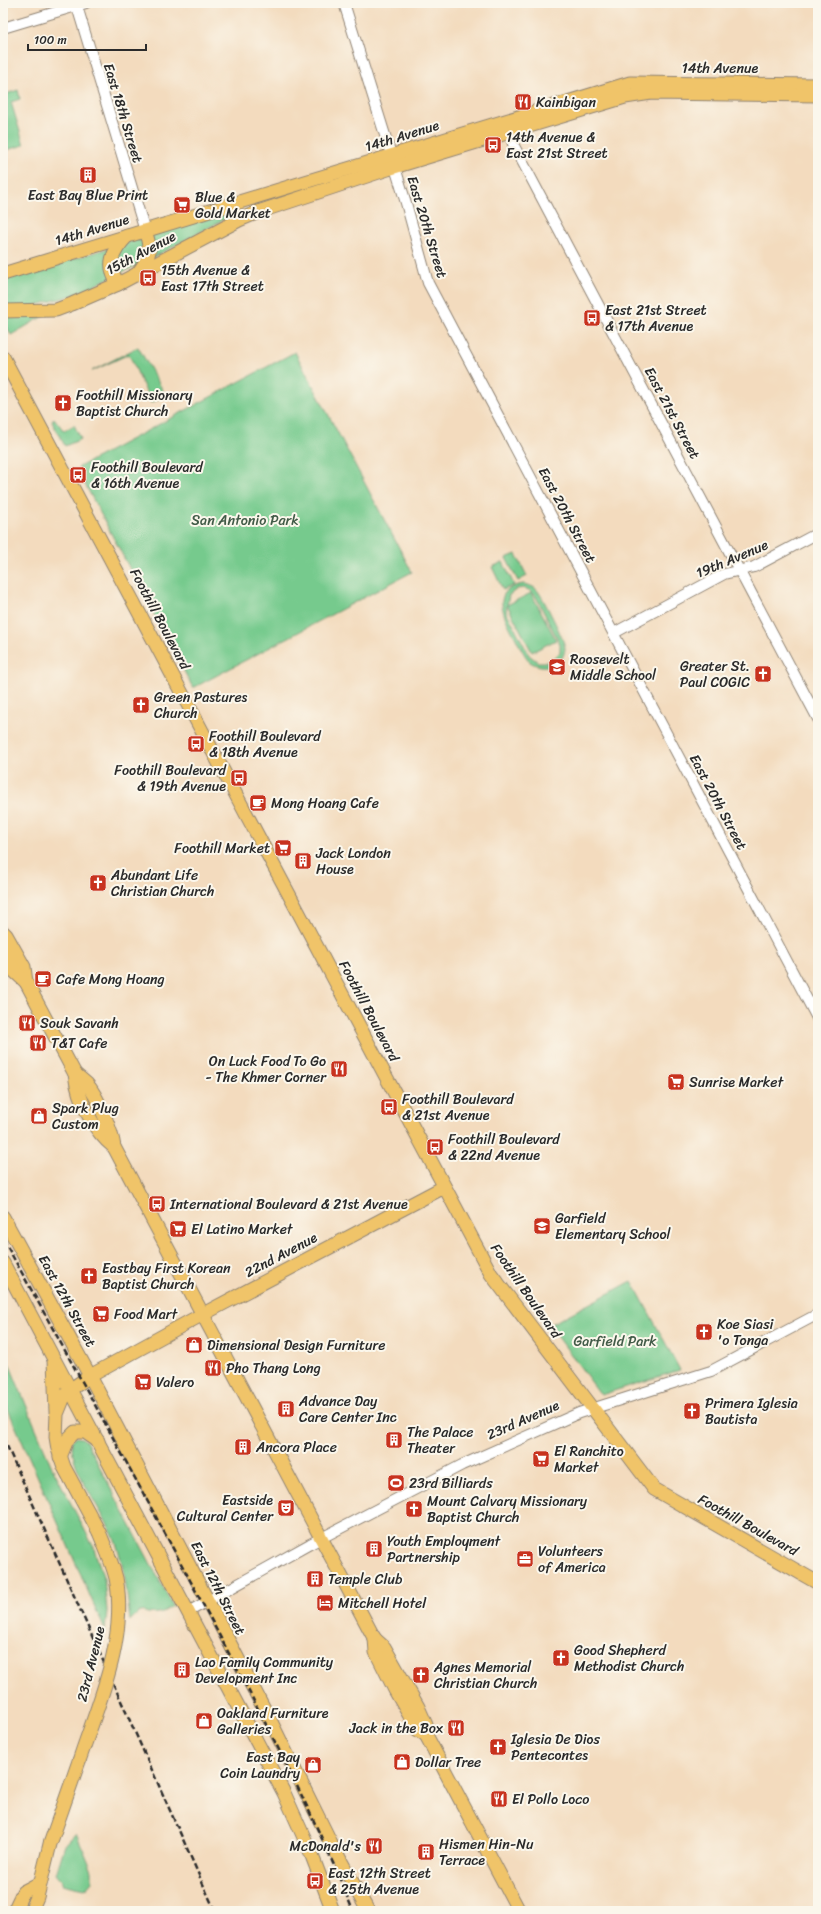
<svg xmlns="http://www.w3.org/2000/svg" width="821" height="1914" font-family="Sriracha,sans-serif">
  <rect width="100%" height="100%" fill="#fbf7ec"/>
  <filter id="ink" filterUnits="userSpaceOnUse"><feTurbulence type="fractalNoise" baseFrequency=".025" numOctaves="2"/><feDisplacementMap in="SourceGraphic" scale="8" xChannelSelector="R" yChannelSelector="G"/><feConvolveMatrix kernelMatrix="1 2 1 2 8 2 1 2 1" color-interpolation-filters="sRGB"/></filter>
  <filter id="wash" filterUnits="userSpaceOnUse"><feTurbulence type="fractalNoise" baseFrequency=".012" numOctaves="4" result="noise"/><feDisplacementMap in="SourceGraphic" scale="16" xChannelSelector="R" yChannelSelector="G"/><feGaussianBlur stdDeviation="0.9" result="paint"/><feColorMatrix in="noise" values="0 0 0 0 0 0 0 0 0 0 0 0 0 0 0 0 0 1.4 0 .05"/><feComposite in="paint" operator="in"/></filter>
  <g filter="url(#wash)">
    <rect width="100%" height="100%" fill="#f3dbbe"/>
    <g fill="#76ca8d" stroke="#507a5c" fill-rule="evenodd">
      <polygon points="18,90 20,99 11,102 24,145 3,151 3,95"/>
      <polygon points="225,213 226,218 223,220 152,258 74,295 33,306 47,314 11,335 3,319 3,280"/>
      <polygon points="138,347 165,394 164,396 151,403 129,354 92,371"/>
      <polygon points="295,352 412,572 193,688 78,471 79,467"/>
      <polygon points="54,418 64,431 74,425 81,439 65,446 52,422"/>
      <polygon points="516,554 527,576 518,581 506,558"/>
      <polygon points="503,562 514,585 503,590 492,567"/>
      <path d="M 523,584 C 528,585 533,586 537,590 C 542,595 565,641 565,648 C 564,667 542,670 530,662 C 523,654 519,644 514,635 C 504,616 489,590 523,584 ZM 523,588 L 529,590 L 535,595 L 560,644 L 560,653 L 548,662 L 538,662 L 529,655 L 506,611 L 509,595 L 517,589 Z"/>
      <polygon points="531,593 556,640 532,652 507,605"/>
      <polygon points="632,1281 680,1370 601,1395 549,1325"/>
      <polygon points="3,1349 51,1465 93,1546 104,1579 107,1611 105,1630 3,1398"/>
      <path d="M 75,1437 L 82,1438 L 86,1441 L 173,1606 C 169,1608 163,1613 158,1613 C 141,1616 145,1604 130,1621 C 127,1594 125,1569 116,1543 C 105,1512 70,1473 72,1441 Z"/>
      <polygon points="76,1833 92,1870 92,1881 85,1889 62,1884 62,1881 56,1874 65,1845"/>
    </g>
  </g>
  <g filter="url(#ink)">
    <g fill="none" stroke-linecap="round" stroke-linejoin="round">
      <defs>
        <g id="minor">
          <polyline points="76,3 145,231"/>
          <polyline points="344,3 406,203 428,283 818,1020"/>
          <polyline points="3,28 86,3"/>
          <polyline points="513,124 511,137 513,144 818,719"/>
          <polyline points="614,633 724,574 754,567 818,533"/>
          <polyline points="188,1612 310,1544 462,1465 579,1413 711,1371 818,1314"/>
        </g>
        <g id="major">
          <path d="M 138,273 C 150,258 152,249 145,231"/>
          <polyline points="3,274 630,83 818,85"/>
          <path d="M 118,284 C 106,264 112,252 127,236"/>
          <polyline points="3,311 56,310 72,304 118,284 239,220 261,211 394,167 625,97 651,93 818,95"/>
          <polyline points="3,357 491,1274 654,1489 818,1583"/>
          <path d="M 3,932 L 6,935 L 24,967 L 26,982 L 75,1074 C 78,1099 93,1131 114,1147"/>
          <polyline points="3,949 15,972 26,982"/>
          <path d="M 75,1074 C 79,1077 83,1081 87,1084 C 97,1095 112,1131 114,1147 L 372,1634 L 375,1639 L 384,1647 L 418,1707 L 426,1725 L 426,1735 L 519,1911"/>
          <polyline points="3,1217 90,1376 272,1724 331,1843 368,1911"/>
          <polyline points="3,1263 284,1793 311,1853 333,1911"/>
          <polyline points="54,1360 56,1412"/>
          <polyline points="60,1457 67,1440 75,1432 85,1432 98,1441"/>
          <polyline points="99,1532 64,1467 58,1449 56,1437 57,1414 64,1397 71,1389 90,1376 192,1320 444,1187"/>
          <polyline points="375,1639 376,1652 395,1690 418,1730 426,1735"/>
          <polyline points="14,1911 23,1892 40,1883"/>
          <polyline points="31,1911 37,1897 50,1844 79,1761"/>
        </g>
      </defs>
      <use href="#minor" stroke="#8f8374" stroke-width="12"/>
      <use href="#major" stroke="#8f8374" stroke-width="15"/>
      <use href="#minor" stroke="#fff" stroke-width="10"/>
      <use href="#major" stroke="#f0c469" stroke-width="13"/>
      <g stroke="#2b2b2b" stroke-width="2.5" stroke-dasharray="6 3" stroke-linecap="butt">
        <path d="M 3,1239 C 75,1368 146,1497 215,1627 C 264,1720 314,1813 353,1911"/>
        <polyline points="3,1437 215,1911"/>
      </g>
      <defs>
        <path id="major-bridge" d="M 79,1761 C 98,1704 128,1639 116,1578 C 112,1562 105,1547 99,1532"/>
      </defs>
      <use href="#major-bridge" stroke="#8f8374" stroke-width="15" stroke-linecap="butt"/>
      <use href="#major-bridge" stroke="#f0c469" stroke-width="13"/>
    </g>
  </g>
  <defs>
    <symbol id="restaurant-square" viewBox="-11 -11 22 22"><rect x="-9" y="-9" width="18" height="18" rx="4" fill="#c8321e" stroke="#fbf7ec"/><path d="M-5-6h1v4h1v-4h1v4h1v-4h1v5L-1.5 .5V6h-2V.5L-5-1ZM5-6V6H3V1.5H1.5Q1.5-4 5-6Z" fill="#fff"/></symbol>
    <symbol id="bus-square" viewBox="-11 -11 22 22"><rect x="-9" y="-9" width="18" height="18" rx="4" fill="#c8321e" stroke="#fbf7ec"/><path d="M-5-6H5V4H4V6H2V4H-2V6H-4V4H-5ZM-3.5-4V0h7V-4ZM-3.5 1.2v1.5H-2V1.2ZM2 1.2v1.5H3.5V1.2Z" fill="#fff"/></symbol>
    <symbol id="building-square" viewBox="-11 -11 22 22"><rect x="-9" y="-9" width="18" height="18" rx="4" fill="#c8321e" stroke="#fbf7ec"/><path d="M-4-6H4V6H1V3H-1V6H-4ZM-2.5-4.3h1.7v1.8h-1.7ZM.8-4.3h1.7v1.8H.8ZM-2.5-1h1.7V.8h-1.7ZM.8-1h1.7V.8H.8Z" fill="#fff"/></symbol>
    <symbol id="supermarket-square" viewBox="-11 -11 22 22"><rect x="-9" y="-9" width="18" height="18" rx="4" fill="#c8321e" stroke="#fbf7ec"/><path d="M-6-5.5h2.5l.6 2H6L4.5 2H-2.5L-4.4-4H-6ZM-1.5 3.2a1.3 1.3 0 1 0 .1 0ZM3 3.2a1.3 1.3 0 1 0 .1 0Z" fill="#fff"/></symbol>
    <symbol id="church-square" viewBox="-11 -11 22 22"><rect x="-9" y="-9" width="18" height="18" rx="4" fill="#c8321e" stroke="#fbf7ec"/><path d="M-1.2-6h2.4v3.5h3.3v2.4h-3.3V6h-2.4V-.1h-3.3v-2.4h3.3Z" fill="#fff"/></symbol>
    <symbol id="school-square" viewBox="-11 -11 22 22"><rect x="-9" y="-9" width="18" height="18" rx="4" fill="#c8321e" stroke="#fbf7ec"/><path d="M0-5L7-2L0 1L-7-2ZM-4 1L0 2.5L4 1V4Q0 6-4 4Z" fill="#fff"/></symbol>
    <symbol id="cafe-square" viewBox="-11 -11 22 22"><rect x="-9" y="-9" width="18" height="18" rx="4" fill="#c8321e" stroke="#fbf7ec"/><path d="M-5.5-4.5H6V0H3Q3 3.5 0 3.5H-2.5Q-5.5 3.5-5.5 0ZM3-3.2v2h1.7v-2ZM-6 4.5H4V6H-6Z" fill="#fff"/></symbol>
    <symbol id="shop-square" viewBox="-11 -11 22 22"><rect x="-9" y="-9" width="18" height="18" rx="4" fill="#c8321e" stroke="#fbf7ec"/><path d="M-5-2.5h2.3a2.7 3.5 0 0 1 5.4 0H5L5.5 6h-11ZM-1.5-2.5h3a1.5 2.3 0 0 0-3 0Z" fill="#fff"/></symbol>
    <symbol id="stadium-square" viewBox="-11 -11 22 22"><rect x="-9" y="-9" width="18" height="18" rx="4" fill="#c8321e" stroke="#fbf7ec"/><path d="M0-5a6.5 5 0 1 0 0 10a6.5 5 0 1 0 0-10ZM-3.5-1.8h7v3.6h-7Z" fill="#fff"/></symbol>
    <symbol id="theatre-square" viewBox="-11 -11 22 22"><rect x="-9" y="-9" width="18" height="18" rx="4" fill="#c8321e" stroke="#fbf7ec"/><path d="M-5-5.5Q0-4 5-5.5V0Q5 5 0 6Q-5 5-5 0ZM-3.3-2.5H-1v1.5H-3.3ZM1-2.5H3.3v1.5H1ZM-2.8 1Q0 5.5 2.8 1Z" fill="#fff"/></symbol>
    <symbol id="office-square" viewBox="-11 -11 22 22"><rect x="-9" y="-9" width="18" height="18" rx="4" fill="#c8321e" stroke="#fbf7ec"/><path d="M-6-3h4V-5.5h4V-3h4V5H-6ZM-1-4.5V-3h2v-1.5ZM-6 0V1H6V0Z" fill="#fff"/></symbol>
    <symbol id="hotel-square" viewBox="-11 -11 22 22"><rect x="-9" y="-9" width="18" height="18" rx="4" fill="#c8321e" stroke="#fbf7ec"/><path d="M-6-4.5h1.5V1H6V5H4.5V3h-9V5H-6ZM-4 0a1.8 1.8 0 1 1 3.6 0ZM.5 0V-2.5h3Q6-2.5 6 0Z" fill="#fff"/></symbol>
  </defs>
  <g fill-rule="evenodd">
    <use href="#restaurant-square" x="513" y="92" width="20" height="20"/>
    <use href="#bus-square" x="483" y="135" width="20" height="20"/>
    <use href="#building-square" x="78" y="165" width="20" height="20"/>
    <use href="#supermarket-square" x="172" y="195" width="20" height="20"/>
    <use href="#bus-square" x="138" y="268" width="20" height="20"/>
    <use href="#bus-square" x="582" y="308" width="20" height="20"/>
    <use href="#church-square" x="53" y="393" width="20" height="20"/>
    <use href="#bus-square" x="68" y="465" width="20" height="20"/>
    <use href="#school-square" x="547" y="657" width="20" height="20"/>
    <use href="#church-square" x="753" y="664" width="20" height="20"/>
    <use href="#church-square" x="131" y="695" width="20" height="20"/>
    <use href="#bus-square" x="186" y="734" width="20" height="20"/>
    <use href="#bus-square" x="229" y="768" width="20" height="20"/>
    <use href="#cafe-square" x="248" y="793" width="20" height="20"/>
    <use href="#supermarket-square" x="273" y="838" width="20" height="20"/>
    <use href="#building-square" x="293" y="851" width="20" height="20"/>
    <use href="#church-square" x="88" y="873" width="20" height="20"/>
    <use href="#cafe-square" x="33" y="969" width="20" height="20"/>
    <use href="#restaurant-square" x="17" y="1013" width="20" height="20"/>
    <use href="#restaurant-square" x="28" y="1033" width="20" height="20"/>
    <use href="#restaurant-square" x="329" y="1059" width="20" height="20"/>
    <use href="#supermarket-square" x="666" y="1072" width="20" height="20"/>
    <use href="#bus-square" x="379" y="1097" width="20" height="20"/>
    <use href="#shop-square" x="29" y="1106" width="20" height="20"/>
    <use href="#bus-square" x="425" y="1137" width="20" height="20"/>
    <use href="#bus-square" x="147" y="1194" width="20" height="20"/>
    <use href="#school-square" x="532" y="1216" width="20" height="20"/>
    <use href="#supermarket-square" x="168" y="1219" width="20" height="20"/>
    <use href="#church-square" x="79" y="1266" width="20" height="20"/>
    <use href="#supermarket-square" x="91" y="1304" width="20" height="20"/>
    <use href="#church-square" x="694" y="1322" width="20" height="20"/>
    <use href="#shop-square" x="184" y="1335" width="20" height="20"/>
    <use href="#restaurant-square" x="203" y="1358" width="20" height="20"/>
    <use href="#supermarket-square" x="133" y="1372" width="20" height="20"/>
    <use href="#building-square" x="276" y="1399" width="20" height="20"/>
    <use href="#church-square" x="682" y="1401" width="20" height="20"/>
    <use href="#building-square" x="384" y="1430" width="20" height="20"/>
    <use href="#building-square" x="233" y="1437" width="20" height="20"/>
    <use href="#supermarket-square" x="531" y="1449" width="20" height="20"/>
    <use href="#stadium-square" x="386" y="1473" width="20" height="20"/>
    <use href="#theatre-square" x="276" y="1498" width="20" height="20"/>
    <use href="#church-square" x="404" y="1499" width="20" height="20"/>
    <use href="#building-square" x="364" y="1539" width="20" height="20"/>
    <use href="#office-square" x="515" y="1549" width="20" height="20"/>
    <use href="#building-square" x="305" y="1569" width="20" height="20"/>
    <use href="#hotel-square" x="315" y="1593" width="20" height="20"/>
    <use href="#church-square" x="551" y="1648" width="20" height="20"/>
    <use href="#building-square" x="172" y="1660" width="20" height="20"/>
    <use href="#church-square" x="411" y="1665" width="20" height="20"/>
    <use href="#shop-square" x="194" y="1711" width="20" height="20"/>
    <use href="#restaurant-square" x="446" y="1718" width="20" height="20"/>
    <use href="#church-square" x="488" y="1737" width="20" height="20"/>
    <use href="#shop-square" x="392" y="1752" width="20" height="20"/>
    <use href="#shop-square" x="303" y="1755" width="20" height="20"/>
    <use href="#restaurant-square" x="489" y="1789" width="20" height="20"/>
    <use href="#restaurant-square" x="364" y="1836" width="20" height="20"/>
    <use href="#building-square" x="416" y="1842" width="20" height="20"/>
    <use href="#bus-square" x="305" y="1871" width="20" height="20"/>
  </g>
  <g text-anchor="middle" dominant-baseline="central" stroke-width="4" stroke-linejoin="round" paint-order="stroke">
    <g font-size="14" fill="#2b2b2b" stroke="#fbf7ec">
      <text x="720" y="68">14th Avenue</text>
      <text transform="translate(123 113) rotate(73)">East 18th Street</text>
      <text transform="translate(402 136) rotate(-17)">14th Avenue</text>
      <text transform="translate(427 227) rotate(73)">East 20th Street</text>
      <text transform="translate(92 230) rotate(-17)">14th Avenue</text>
      <text transform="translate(141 253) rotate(-28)">15th Avenue</text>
      <text transform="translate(672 413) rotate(62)">East 21st Street</text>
      <text transform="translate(567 515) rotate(62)">East 20th Street</text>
      <text transform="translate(732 559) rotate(-23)">19th Avenue</text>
      <text transform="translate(160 619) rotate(62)">Foothill Boulevard</text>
      <text transform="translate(718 802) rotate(62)">East 20th Street</text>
      <text transform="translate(369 1011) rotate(62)">Foothill Boulevard</text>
      <text transform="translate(281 1255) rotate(-28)">22nd Avenue</text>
      <text transform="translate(526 1291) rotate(55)">Foothill Boulevard</text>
      <text transform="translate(67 1301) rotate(61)">East 12th Street</text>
      <text transform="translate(523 1420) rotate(-24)">23rd Avenue</text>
      <text transform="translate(748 1525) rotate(29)">Foothill Boulevard</text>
      <text transform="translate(218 1588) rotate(63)">East 12th Street</text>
      <text transform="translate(91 1664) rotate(-76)">23rd Avenue</text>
    </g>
    <g font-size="14" fill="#2b2b2b" stroke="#fbf7ec" text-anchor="start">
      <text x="536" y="102">Kainbigan</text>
      <text x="506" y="137">14th Avenue &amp;<tspan x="506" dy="16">East 21st Street</tspan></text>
      <text x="88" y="195" text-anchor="middle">East Bay Blue Print</text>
      <text x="195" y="197">Blue &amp;<tspan x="195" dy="16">Gold Market</tspan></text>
      <text x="161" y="270">15th Avenue &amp;<tspan x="161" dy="16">East 17th Street</tspan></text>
      <text x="605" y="310">East 21st Street<tspan x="605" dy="16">&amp; 17th Avenue</tspan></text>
      <text x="76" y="395">Foothill Missionary<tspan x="76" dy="16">Baptist Church</tspan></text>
      <text x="91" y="467">Foothill Boulevard<tspan x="91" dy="16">&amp; 16th Avenue</tspan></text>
      <text x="570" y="659">Roosevelt<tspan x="570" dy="16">Middle School</tspan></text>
      <text x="750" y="666" text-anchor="end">Greater St.<tspan x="750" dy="16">Paul COGIC</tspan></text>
      <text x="154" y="697">Green Pastures<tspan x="154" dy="16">Church</tspan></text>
      <text x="209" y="736">Foothill Boulevard<tspan x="209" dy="16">&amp; 18th Avenue</tspan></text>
      <text x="226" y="770" text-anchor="end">Foothill Boulevard<tspan x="226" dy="16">&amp; 19th Avenue</tspan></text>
      <text x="271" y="803">Mong Hoang Cafe</text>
      <text x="270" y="848" text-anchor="end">Foothill Market</text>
      <text x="316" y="853">Jack London<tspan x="316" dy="16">House</tspan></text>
      <text x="111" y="875">Abundant Life<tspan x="111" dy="16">Christian Church</tspan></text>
      <text x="56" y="979">Cafe Mong Hoang</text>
      <text x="40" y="1023">Souk Savanh</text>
      <text x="51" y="1043">T&amp;T Cafe</text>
      <text x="326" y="1061" text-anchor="end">On Luck Food To Go<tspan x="326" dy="16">- The Khmer Corner</tspan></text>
      <text x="689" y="1082">Sunrise Market</text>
      <text x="402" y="1099">Foothill Boulevard<tspan x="402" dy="16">&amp; 21st Avenue</tspan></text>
      <text x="52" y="1108">Spark Plug<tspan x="52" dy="16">Custom</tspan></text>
      <text x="448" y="1139">Foothill Boulevard<tspan x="448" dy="16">&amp; 22nd Avenue</tspan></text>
      <text x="170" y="1204">International Boulevard &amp; 21st Avenue</text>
      <text x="555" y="1218">Garfield<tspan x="555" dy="16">Elementary School</tspan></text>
      <text x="191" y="1229">El Latino Market</text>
      <text x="102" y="1268">Eastbay First Korean<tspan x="102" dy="16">Baptist Church</tspan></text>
      <text x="114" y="1314">Food Mart</text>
      <text x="717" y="1324">Koe Siasi<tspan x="717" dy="16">'o Tonga</tspan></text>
      <text x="207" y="1345">Dimensional Design Furniture</text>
      <text x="226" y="1368">Pho Thang Long</text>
      <text x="156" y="1382">Valero</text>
      <text x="299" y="1401">Advance Day<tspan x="299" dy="16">Care Center Inc</tspan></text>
      <text x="705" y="1403">Primera Iglesia<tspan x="705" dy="16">Bautista</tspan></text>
      <text x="407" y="1432">The Palace<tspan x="407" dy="16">Theater</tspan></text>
      <text x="256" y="1447">Ancora Place</text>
      <text x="554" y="1451">El Ranchito<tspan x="554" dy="16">Market</tspan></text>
      <text x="409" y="1483">23rd Billiards</text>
      <text x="273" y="1500" text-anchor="end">Eastside<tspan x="273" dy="16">Cultural Center</tspan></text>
      <text x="427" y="1501">Mount Calvary Missionary<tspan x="427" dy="16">Baptist Church</tspan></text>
      <text x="387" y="1541">Youth Employment<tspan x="387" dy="16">Partnership</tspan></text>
      <text x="538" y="1551">Volunteers<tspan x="538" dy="16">of America</tspan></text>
      <text x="328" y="1579">Temple Club</text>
      <text x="338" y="1603">Mitchell Hotel</text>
      <text x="574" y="1650">Good Shepherd<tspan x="574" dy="16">Methodist Church</tspan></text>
      <text x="195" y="1662">Lao Family Community<tspan x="195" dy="16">Development Inc</tspan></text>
      <text x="434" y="1667">Agnes Memorial<tspan x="434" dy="16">Christian Church</tspan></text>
      <text x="217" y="1713">Oakland Furniture<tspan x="217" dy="16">Galleries</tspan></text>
      <text x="443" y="1728" text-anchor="end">Jack in the Box</text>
      <text x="511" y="1739">Iglesia De Dios<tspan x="511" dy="16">Pentecontes</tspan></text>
      <text x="300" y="1757" text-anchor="end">East Bay<tspan x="300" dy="16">Coin Laundry</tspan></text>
      <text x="415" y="1762">Dollar Tree</text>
      <text x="512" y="1799">El Pollo Loco</text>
      <text x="439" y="1844">Hismen Hin-Nu<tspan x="439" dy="16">Terrace</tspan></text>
      <text x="361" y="1846" text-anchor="end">McDonald's</text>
      <text x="328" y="1873">East 12th Street<tspan x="328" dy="16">&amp; 25th Avenue</tspan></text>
    </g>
    <g font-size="14" fill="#425b48" stroke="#fbf7ec">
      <text x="245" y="520">San Antonio Park</text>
      <text x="615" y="1341">Garfield Park</text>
    </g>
  </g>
  <rect width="821" height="1914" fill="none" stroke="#fbf7ec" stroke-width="16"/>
  <path d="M28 44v6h118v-6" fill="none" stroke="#2b2b2b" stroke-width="2"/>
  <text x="34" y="44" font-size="12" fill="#2b2b2b" stroke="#fbf7ec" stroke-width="3" paint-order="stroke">100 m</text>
</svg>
